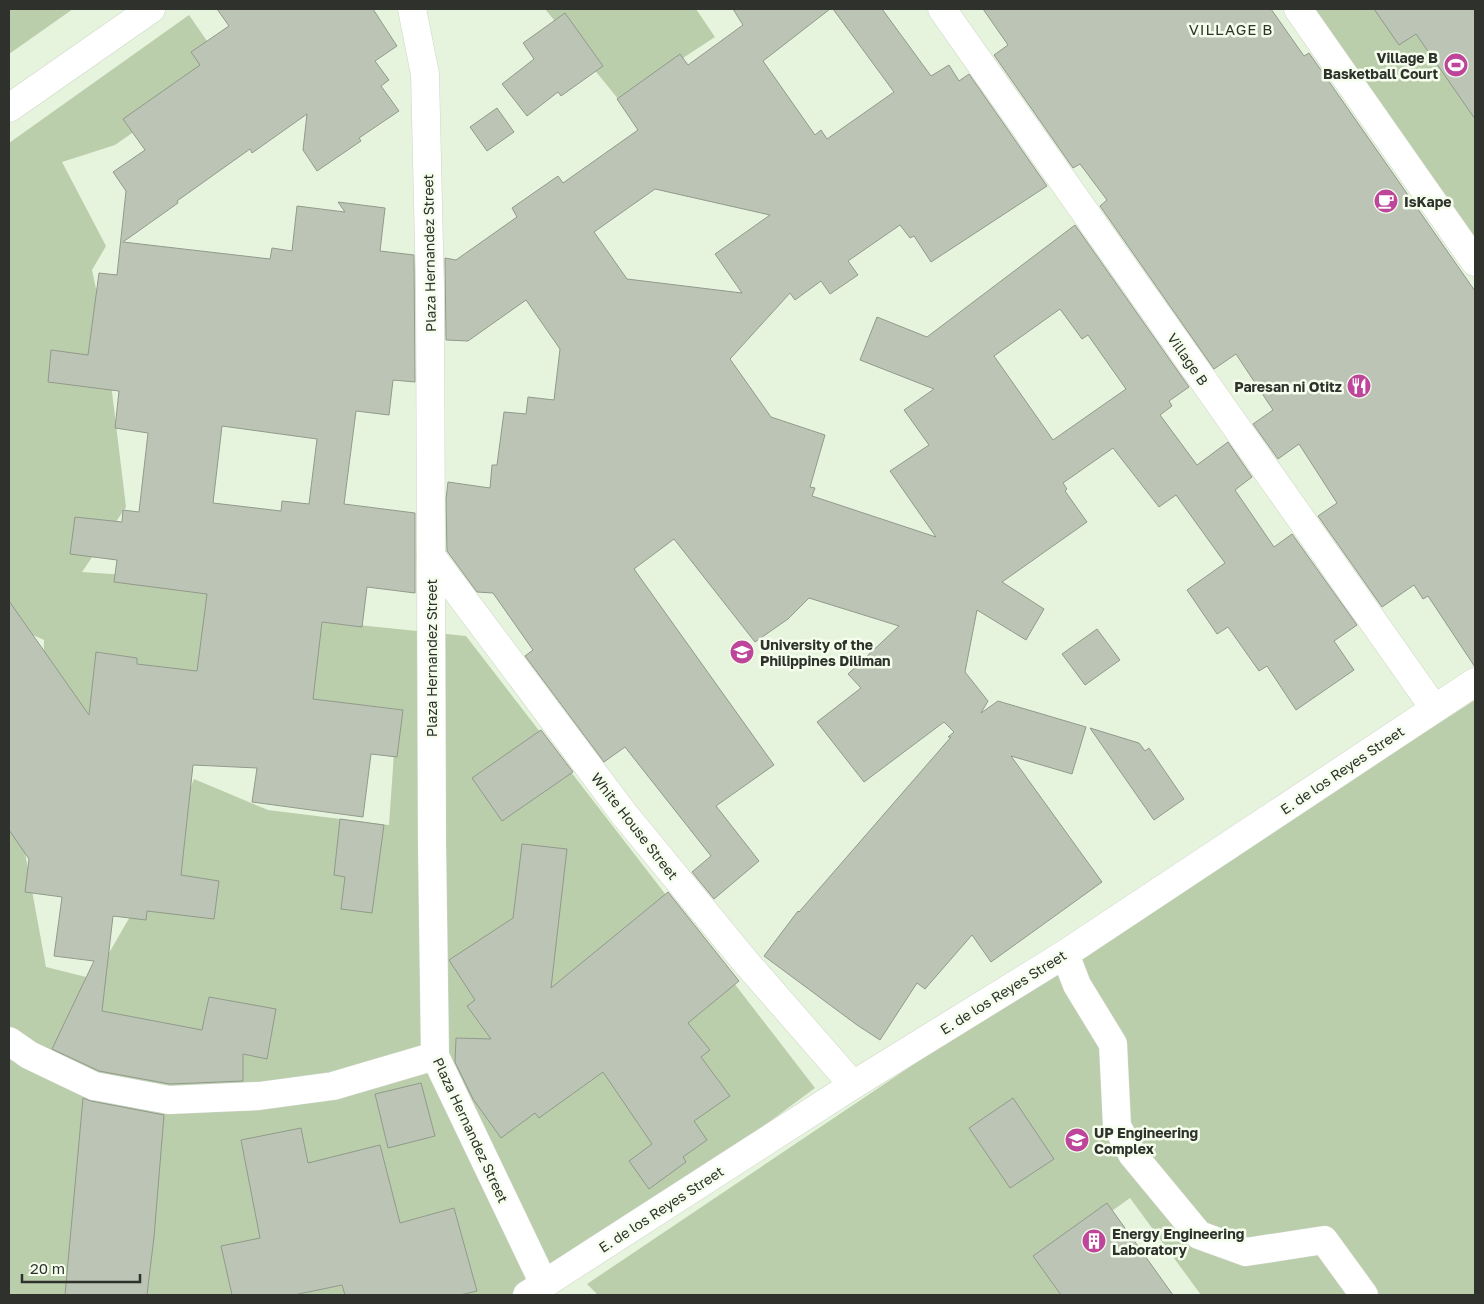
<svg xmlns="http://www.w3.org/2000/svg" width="1484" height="1304" font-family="'Golos Text',sans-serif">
  <rect width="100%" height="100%" fill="#f5feed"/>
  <rect fill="#e7f4dd" x="9" y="9" width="1466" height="1286"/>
  <g fill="#bbceab">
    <polygon points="9,9 73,9 9,54"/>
    <polygon points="545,9 696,9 715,37 619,100"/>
    <polygon points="1314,9 1475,9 1475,239"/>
    <polygon points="189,15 216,54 158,115 115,145 62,162 106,246 92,270 104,326 126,507 82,572 244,583 225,705 106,700 67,729 42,727 44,640 9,624 9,143"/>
    <polygon points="319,621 466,636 815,1088 536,1295 9,1295 9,823 18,814 46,967 94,979 154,875 194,779 268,810 389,825 397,709 313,700"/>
    <polygon points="1475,700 1475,1295 1201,1295 1130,1198 1049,1256 1076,1295 598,1295 587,1284 993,1011"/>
  </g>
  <g fill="#bbc4b5" stroke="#919a8b" fill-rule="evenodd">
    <path d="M 217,9 L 373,9 L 397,46 L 375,61 L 389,80 L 381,86 L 399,111 L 359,138 L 361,141 L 317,171 L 303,150 L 307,114 L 252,153 L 250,149 L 177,201 L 178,203 L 123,242 L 270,259 L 272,248 L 292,251 L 297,206 L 345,212 L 338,202 L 385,208 L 380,251 L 414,255 L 415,382 L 393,380 L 389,415 L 356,411 L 344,504 L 415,513 L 415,593 L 367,587 L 362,627 L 322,622 L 313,699 L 403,710 L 397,757 L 371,754 L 363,817 L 252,802 L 257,768 L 193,765 L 181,875 L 219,881 L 214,919 L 147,911 L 146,920 L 113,916 L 102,1011 L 202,1030 L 209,997 L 276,1009 L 267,1059 L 243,1054 L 243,1081 L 170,1084 L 99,1071 L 52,1049 L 94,961 L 54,956 L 62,897 L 25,892 L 29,859 L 9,830 L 9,601 L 89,715 L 96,652 L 137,658 L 137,664 L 197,671 L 207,594 L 114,582 L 117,560 L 70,554 L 75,517 L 122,522 L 123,510 L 139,512 L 148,433 L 115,428 L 119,391 L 48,382 L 51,350 L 88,355 L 99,273 L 117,275 L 126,191 L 113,172 L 145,150 L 123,119 L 200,65 L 191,52 L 229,26 ZM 222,426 L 317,439 L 309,504 L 282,501 L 281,511 L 213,503 Z"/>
    <path d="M 733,9 L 830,9 L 763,61 L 815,135 L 821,130 L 827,139 L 894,92 L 833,9 L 882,9 L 931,76 L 949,65 L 959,81 L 969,74 L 1047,186 L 931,262 L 914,236 L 910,238 L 900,225 L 848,261 L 858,275 L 830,294 L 821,281 L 795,300 L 790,293 L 730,359 L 771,417 L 825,435 L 810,487 L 815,488 L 812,496 L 936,537 L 890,471 L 929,445 L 904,410 L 934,389 L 860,360 L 877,317 L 927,337 L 1075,225 L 1189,387 L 1169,401 L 1172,406 L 1160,415 L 1197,465 L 1228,442 L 1252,477 L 1235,490 L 1274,547 L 1292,534 L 1357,625 L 1334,641 L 1354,670 L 1296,710 L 1267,666 L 1259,671 L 1228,627 L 1217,634 L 1187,590 L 1225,563 L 1176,495 L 1159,507 L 1113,448 L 1063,483 L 1067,489 L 1065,491 L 1087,522 L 1002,582 L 1044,609 L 1026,640 L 977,610 L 965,672 L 988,701 L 981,713 L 998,701 L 1086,727 L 1072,774 L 1011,756 L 1102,882 L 991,962 L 972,935 L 925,989 L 917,983 L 880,1040 L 857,1025 L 764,956 L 798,911 L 799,912 L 951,737 L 948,737 L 954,732 L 944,722 L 864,782 L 817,722 L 861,688 L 848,674 L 899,626 L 809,598 L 788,619 L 755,642 L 674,539 L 634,569 L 774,765 L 716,806 L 759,861 L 714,899 L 692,872 L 711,856 L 625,747 L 604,762 L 525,656 L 533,650 L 493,593 L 477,592 L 447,551 L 446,499 L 448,482 L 490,488 L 492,465 L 497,465 L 504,412 L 526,414 L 528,397 L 554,400 L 560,349 L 526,300 L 468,341 L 446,340 L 445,258 L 456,260 L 517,217 L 512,208 L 558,176 L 563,183 L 638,130 L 617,99 L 680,54 L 688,65 L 743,25 ZM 655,189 L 770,215 L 715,254 L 742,293 L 627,279 L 594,232 ZM 1060,309 L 1082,339 L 1088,335 L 1126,389 L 1053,440 L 994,356 Z"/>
    <polygon points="983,9 1271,9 1304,56 1309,53 1475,291 1475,667 1428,596 1423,599 1414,585 1382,607 1318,516 1337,503 1299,444 1278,459 1253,424 1273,410 1236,354 1214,369 1100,206 1107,200 1080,164 1073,168 994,55 1008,45"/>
    <polygon points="1374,9 1475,9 1475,119 1416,34 1399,45"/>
    <polygon points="565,13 603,66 561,96 558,92 527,116 502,84 534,59 523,43"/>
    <polygon points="497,108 514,132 487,151 470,127"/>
    <polygon points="1097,629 1120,660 1085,685 1062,654"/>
    <polygon points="1090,728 1139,743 1145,751 1149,748 1184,799 1154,820"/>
    <polygon points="541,730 573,772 502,821 472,778"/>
    <polygon points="340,819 384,825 372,913 341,909 345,877 334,875"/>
    <polygon points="522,844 567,849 551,988 668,892 739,981 688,1023 710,1050 701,1057 730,1096 694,1121 707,1140 683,1157 686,1162 649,1189 629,1161 652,1144 603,1072 539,1118 535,1113 501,1138 473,1099 455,1062 456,1038 491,1039 467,1006 475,1000 449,960 513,918"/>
    <polygon points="421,1083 435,1136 388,1148 375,1094"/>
    <polygon points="83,1098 91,1101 164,1115 154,1237 147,1295 65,1295"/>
    <polygon points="1013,1098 1054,1159 1010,1188 969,1128"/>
    <polygon points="301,1128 308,1163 380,1145 400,1223 454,1208 477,1291 460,1295 345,1295 342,1285 294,1295 232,1295 221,1246 260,1238 241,1140"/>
    <polygon points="1107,1203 1173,1295 1061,1295 1033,1256"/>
  </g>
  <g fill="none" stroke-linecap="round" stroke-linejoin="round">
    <defs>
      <g id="minor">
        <polyline points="412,9 425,74 430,290 432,843 435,1056 544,1284"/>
        <polyline points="942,9 1434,708"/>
        <polyline points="1298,9 1475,262"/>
        <polyline points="9,108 151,9"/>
        <polyline points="431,556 624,814 744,960 853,1085"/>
        <polyline points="1065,954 1077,985 1113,1044 1117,1126 1132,1154 1199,1235 1246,1252 1324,1240 1364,1295"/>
        <polyline points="9,1041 29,1055 94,1086 169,1100 259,1096 333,1086 435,1056"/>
        <polyline points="527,1295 853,1085 1065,954 1475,682"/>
      </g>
    </defs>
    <use href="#minor" stroke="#ccd5c5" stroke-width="29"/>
    <use href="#minor" stroke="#fff" stroke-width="28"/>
  </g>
  <defs>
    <symbol id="stadium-disc" viewBox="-11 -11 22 22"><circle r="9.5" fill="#be469a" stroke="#f5feed"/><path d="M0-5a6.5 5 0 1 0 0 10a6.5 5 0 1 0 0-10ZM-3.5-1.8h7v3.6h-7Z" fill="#fff"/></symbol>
    <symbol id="cafe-disc" viewBox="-11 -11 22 22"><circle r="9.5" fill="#be469a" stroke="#f5feed"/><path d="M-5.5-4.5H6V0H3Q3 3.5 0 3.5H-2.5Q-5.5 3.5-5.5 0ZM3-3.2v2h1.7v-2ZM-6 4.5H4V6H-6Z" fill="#fff"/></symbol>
    <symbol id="restaurant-disc" viewBox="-11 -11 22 22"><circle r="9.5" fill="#be469a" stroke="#f5feed"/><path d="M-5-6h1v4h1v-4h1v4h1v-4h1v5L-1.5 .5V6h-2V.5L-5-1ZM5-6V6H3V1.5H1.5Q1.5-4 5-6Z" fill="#fff"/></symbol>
    <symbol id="university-disc" viewBox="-11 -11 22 22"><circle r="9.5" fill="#be469a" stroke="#f5feed"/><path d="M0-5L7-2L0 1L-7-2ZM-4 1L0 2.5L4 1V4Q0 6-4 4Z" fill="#fff"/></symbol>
    <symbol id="building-disc" viewBox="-11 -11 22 22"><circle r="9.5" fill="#be469a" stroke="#f5feed"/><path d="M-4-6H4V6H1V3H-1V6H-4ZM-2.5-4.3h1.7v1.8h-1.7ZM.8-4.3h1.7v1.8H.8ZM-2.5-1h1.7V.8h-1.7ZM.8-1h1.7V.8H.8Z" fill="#fff"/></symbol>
  </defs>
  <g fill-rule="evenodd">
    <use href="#stadium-disc" x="1442" y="51" width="28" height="28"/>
    <use href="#cafe-disc" x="1372" y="187" width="28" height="28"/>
    <use href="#restaurant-disc" x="1345" y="372" width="28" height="28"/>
    <use href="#university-disc" x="728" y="638" width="28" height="28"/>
    <use href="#university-disc" x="1063" y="1126" width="28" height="28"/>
    <use href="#building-disc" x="1080" y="1227" width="28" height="28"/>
  </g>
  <g text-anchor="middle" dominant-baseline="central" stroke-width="5" stroke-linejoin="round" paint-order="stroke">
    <g font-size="14" font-weight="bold" fill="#2f322c" stroke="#f5feed" text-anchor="start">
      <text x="1438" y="57" text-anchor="end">Village B<tspan x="1438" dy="16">Basketball Court</tspan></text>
      <text x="1404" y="201">IsKape</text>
      <text x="1342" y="386" text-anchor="end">Paresan ni Otitz</text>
      <text x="760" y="644">University of the<tspan x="760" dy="16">Philippines Diliman</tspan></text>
      <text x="1094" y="1132">UP Engineering<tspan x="1094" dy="16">Complex</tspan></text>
      <text x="1112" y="1233">Energy Engineering<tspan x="1112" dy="16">Laboratory</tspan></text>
    </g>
    <g font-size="14" fill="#2f322c" stroke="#f5feed">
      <text transform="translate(429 253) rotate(-91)">Plaza Hernandez Street</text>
      <text transform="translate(1188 359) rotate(55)">Village B</text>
      <text transform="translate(431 658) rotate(-90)">Plaza Hernandez Street</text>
      <text transform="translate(1342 770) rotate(-34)">E. de los Reyes Street</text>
      <text transform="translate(635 826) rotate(52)">White House Street</text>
      <text transform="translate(1003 992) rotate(-32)">E. de los Reyes Street</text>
      <text transform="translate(471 1130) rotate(65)">Plaza Hernandez Street</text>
      <text transform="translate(661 1209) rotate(-33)">E. de los Reyes Street</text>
    </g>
    <g font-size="15" letter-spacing="1" fill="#2e3529" stroke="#f5feed">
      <text x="1231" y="29">VILLAGE B</text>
    </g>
  </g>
  <rect width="1484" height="1304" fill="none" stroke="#2f322c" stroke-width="20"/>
  <path d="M22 1274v8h118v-8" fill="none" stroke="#2f322c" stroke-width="2.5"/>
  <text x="30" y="1274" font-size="15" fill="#2f322c" stroke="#f5feed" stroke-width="4" paint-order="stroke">20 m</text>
</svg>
